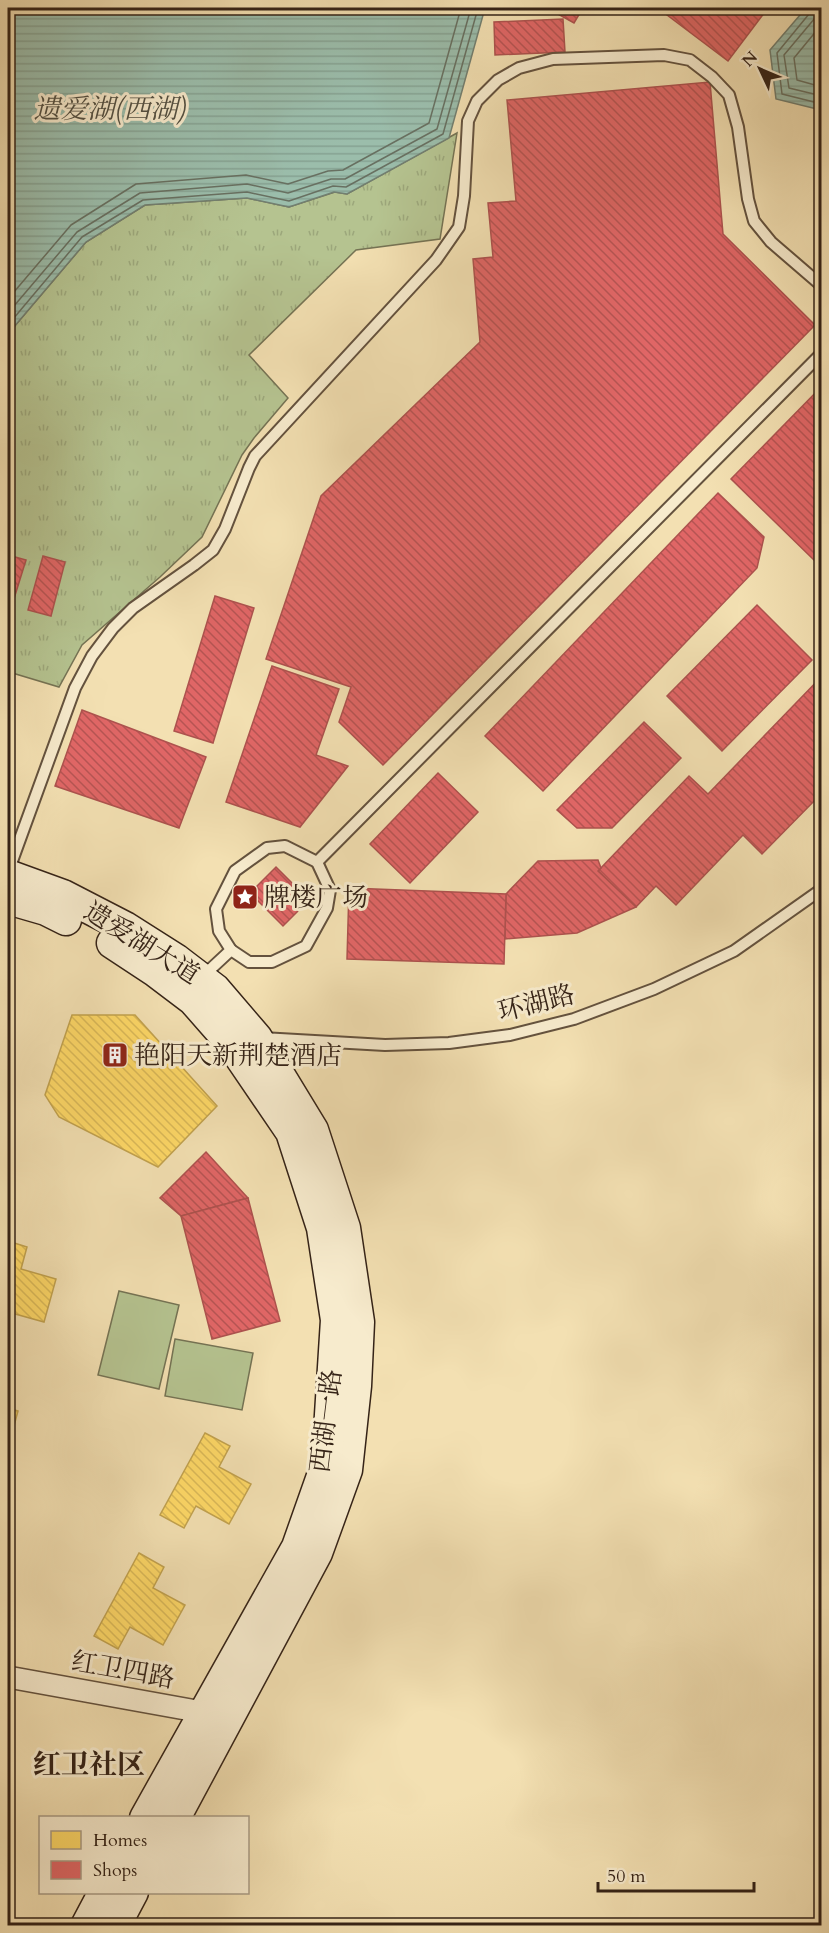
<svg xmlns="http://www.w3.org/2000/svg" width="829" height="1933" font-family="Cardo,'Noto Serif SC',serif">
  <defs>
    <pattern id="grass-tufts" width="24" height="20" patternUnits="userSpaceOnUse" patternTransform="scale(1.5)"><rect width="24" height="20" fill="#b5c390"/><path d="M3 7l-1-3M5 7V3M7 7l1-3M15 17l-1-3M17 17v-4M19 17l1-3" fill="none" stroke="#9ca77b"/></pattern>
    <pattern id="water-rules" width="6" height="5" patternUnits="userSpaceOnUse" patternTransform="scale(1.5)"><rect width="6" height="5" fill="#9bbdab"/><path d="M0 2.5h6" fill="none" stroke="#86a292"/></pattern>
    <pattern id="homes-back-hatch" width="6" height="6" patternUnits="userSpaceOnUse" patternTransform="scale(1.5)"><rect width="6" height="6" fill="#ffd966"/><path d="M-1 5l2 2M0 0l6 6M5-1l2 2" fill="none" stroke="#dbba58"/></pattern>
    <pattern id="shops-back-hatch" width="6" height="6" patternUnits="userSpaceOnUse" patternTransform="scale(1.5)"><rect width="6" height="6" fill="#e06666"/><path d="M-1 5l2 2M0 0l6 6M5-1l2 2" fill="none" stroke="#b65453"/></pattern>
  </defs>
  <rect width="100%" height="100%" fill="#f3e0b2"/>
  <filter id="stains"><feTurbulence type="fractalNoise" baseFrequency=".00333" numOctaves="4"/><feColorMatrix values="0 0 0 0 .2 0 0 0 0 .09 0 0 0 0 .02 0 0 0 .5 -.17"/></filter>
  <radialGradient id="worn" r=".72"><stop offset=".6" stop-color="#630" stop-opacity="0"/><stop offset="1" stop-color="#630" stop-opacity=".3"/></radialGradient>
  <polygon fill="url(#grass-tufts)" stroke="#757354" stroke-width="1.5" points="457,133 440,239 356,250 249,355 288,398 254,438 242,455 202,537 160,577 82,645 59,687 9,672 8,676 8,334 86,242 145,205 247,198 289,207 335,192 347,194"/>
  <g fill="#b5c390" stroke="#757354" stroke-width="1.5">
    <polygon points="119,1291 179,1305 159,1389 98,1375"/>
    <polygon points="175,1339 253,1353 242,1410 165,1396"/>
  </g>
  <g fill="url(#water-rules)" stroke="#727f70" stroke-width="1.5">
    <polygon points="8,8 485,8 449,138 347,194 334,192 289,207 247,198 145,205 86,242 8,334"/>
    <polygon points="806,8 821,8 821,110 776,99 770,50"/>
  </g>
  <g fill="url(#homes-back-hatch)" stroke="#c2a24e" stroke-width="1.5">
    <polygon points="72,1015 135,1015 217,1106 158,1167 59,1117 45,1095"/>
    <polygon points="8,1241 27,1247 21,1269 56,1279 44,1322 8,1312 8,1314"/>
    <polygon points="8,1408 18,1411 8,1448"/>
    <polygon points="205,1433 230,1446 219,1467 251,1484 229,1524 196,1506 184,1528 160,1515"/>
    <polygon points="139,1553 164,1567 153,1588 185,1605 163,1645 130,1627 118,1649 94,1636"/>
  </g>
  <g fill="url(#shops-back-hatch)" stroke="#ad524e" stroke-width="1.5">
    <polygon points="547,8 583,8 574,23"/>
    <polygon points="660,8 768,8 728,61 659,9"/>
    <polygon points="563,19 565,52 495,55 494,22"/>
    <polygon points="710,82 723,234 815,325 383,765 339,722 351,687 266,659 321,496 480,342 473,259 493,257 488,203 516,201 507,100"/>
    <polygon points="822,386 822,558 817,563 731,479"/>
    <polygon points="718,493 764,537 757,568 543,791 485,736"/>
    <polygon points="8,555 26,560 8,618"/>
    <polygon points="43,556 65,562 51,616 28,610"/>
    <polygon points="215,596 254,608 213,743 174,731"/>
    <polygon points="757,605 812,660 722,751 667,696"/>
    <polygon points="272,666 339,689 316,755 348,766 300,827 226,802"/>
    <polygon points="822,676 822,793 762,854 743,835 676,905 656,886 636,907 598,871 689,776 708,794"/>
    <polygon points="82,710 206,757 179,828 55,786"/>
    <polygon points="644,722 681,758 612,828 577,828 557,810"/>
    <polygon points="438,773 478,812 410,883 370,844"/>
    <polygon points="598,860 601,868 598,871 636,907 577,933 505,939 506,894 538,861"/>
    <polygon points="276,867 309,900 283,926 250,893"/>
    <polygon points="349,888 506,894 504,964 347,959"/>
    <polygon points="206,1152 248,1198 181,1216 160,1198"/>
    <polygon points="248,1198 280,1321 212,1339 181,1216"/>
  </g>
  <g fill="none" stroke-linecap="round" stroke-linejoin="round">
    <g stroke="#687061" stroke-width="1.5">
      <polyline points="810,8 809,14 777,53 782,94 822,104"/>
      <polyline points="818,8 815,18 784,55 789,88 822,96"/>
      <polyline points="822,24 794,58 797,80 822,87"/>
      <polyline points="8,299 71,225 136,184 246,175 288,184 328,171 343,170 429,123 461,8"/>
      <polyline points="8,313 77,232 140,193 247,184 288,193 331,179 345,179 437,129 471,8"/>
      <polyline points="8,325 82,237 143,200 247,192 289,201 333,186 346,187 443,134 478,8"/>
    </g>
    <defs>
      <g id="lane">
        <polyline points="8,872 75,688 92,656 113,628 133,608 194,565 213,550 225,529 249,468 255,456 436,260 459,227 464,196 468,121 477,101 498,80 519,68 553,59 664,55 690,60 712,77 729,95 738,127 748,199 754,221 771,242 822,286"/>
        <polyline points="231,950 249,962 272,962 306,946 327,908 330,890 317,862"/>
        <polyline points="8,966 8,965"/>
        <polyline points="202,977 231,950 219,931 216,909 235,871 267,848 285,846 317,862 822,353"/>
        <polyline points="262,1038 385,1045 449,1043 510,1035 574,1019 654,989 734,951 822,889"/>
      </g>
      <polyline id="street" points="8,1677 202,1712 216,1717"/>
      <g id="secondary">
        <polyline points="8,875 63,895 125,927 177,960 215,989 257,1038 313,1130 345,1228 359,1322 356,1386 347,1470 317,1553 175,1818"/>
        <polyline points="8,899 46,910 66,920"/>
        <polyline points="112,943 156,972 193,1000 229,1041 291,1132 322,1228 336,1320 327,1462 297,1547 145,1818"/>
        <polyline points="86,1926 104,1892"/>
        <polyline points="115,1926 133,1892"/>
      </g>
    </defs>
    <use href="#lane" stroke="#64523e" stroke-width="14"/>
    <use href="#street" stroke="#64523e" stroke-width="24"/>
    <use href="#secondary" stroke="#352317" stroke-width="33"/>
    <use href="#lane" stroke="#f7ebcd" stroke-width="10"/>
    <use href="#street" stroke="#f7ebcd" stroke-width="21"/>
    <use href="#secondary" stroke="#f7ebcd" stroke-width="30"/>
  </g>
  <defs>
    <symbol id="sight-square" viewBox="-11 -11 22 22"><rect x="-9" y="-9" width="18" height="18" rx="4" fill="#8f2418" stroke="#f7ebcd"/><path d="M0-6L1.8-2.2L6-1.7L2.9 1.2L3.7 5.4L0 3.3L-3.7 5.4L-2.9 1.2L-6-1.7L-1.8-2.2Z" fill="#fff"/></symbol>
    <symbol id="building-square" viewBox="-11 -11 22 22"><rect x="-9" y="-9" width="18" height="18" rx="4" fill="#8f2418" stroke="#f7ebcd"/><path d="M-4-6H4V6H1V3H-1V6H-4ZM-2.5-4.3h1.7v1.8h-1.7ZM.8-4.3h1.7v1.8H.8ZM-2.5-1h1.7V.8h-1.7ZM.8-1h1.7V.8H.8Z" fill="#fff"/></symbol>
  </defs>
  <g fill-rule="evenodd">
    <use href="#sight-square" x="230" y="882" width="30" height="30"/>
    <use href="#building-square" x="100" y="1040" width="30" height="30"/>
  </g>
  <g text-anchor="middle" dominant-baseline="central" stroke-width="6" stroke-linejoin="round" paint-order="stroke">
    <g font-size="26" fill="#352317" stroke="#f7ebcd" text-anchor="start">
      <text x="264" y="897">牌楼广场</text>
      <text x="134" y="1055">艳阳天新荆楚酒店</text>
    </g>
    <g font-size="26" fill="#352317" stroke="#f7ebcd">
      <text transform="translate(142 943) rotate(32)">遗爱湖大道</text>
      <text transform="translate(536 1003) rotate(-14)">环湖路</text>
      <text transform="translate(326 1421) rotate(-83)">西湖一路</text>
      <text transform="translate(123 1670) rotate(10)">红卫四路</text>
    </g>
    <g font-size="27" font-style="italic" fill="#545143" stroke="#f7ebcd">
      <text x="110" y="109">遗爱湖(西湖)</text>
    </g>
    <g font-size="28" font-weight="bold" fill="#352317" stroke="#f7ebcd">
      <text x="89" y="1765">红卫社区</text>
    </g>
  </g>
  <rect width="829" height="1933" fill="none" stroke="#f3e0b2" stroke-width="30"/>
  <rect x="9" y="9" width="811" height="1915" fill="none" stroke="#352317" stroke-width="3"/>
  <rect x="15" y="15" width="799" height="1903" fill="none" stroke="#352317" stroke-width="1.5"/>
  <rect x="39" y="1816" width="210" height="78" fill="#f7ebcd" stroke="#a99b84" stroke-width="1.5"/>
  <rect x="51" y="1831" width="30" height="18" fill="#ffd966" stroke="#a99b84" stroke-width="1.5"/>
  <text x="93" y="1846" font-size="18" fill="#352317">Homes</text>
  <rect x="51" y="1861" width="30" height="18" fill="#e06666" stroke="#a99b84" stroke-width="1.5"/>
  <text x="93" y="1876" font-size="18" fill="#352317">Shops</text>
  <g transform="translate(760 69) rotate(314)" stroke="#f7ebcd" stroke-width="4.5" paint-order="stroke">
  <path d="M0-4.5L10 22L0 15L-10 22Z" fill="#352317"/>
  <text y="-9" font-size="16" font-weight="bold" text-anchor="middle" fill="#352317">N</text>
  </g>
  <path d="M598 1882v9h156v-9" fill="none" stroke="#352317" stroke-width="3"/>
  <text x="607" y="1882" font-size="18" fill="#352317" stroke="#f7ebcd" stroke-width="4.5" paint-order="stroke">50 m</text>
  <rect width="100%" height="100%" filter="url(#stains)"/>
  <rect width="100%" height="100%" fill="url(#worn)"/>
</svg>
